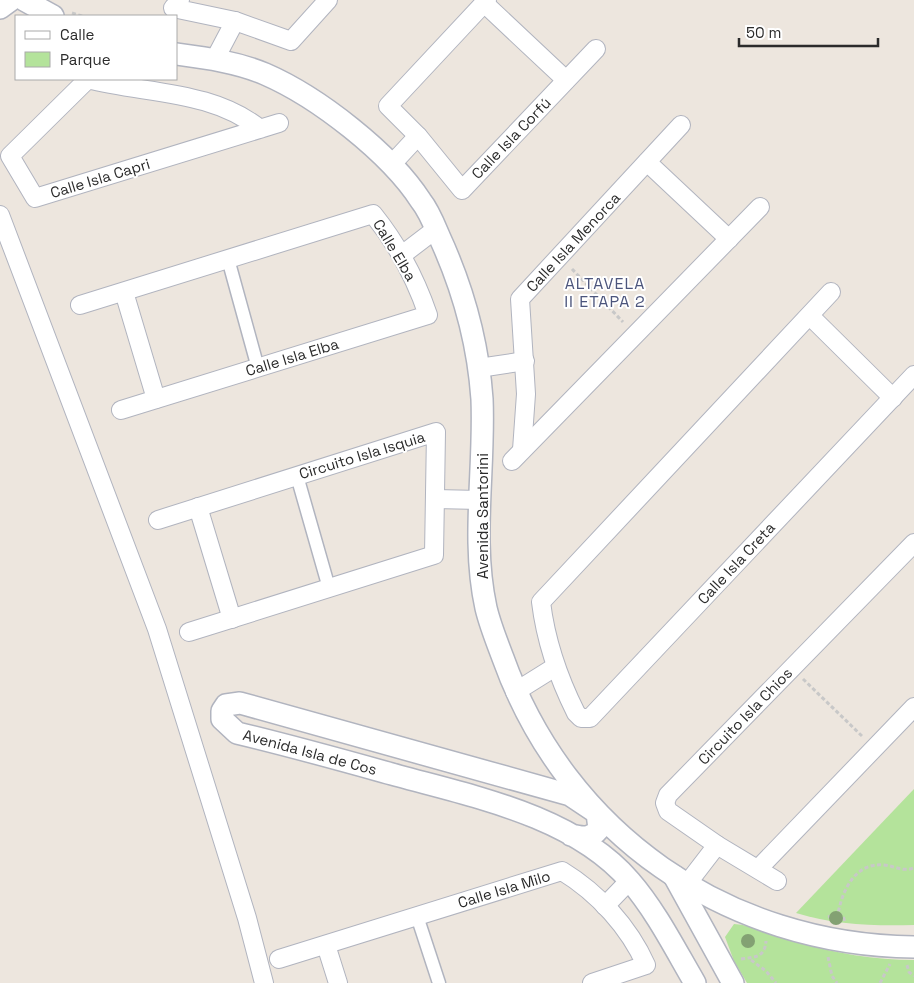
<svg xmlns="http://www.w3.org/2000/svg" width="914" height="983" font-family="'Space Grotesk',sans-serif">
  <rect width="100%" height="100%" fill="#ede6de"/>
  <g fill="#b4e39b">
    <path d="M 914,789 L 914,925 C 874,926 834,925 796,913 Z"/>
    <path d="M 734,924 C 754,925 777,937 797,942 C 834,953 875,960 914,960 L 914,983 L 747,983 L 734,961 L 725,937 Z"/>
  </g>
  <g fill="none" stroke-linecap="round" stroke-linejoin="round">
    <defs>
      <g id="pedestrian">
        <polyline points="228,259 258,368"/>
        <polyline points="297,476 329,588"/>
        <polyline points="417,916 439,983"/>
      </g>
      <g id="minor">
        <polyline points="180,0 173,8 235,21 291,41 328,0"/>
        <polyline points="487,0 388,106 418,136 462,190 596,49"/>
        <polyline points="484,3 566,80"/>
        <polyline points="215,59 235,21"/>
        <path d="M 260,129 C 212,90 145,94 88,79 L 10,156 L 35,198 L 279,123"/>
        <polyline points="647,162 729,239"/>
        <polyline points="391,165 418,136"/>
        <polyline points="0,215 157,629 247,918 264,983"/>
        <polyline points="402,255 436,229"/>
        <polyline points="124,292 156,399"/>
        <path d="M 831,292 L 541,602 C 546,643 558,677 576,713 L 581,718 L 590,718 L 914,375"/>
        <path d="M 80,305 L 373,214 C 398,245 415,277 428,315 L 121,410"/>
        <polyline points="810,316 893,398"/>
        <polyline points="479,368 525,361"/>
        <polyline points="522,450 526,394 520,299 681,125"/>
        <polyline points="512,461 760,207"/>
        <polyline points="435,499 480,500"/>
        <polyline points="198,507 232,619"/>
        <polyline points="158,520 436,432 434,555 189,632"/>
        <polyline points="515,692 555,667"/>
        <polyline points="758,869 914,707"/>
        <polyline points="777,881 717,845 668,811 665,803 668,795 914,543"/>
        <polyline points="687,884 717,845"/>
        <polyline points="605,906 630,880"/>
        <polyline points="326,945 338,983"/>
        <path d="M 279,959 L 562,871 C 598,893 629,927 646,965 L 592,983"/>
      </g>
      <g id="tertiary">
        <polyline points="24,0 53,16"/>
        <polyline points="0,8 11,0"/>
        <path d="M 176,54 C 206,58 237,62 265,74 C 318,97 390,153 421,201 C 429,211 434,224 439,236 C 463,288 478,342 482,399 C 485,469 471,540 486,608 C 490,625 497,642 503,658 C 566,834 727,945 914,947"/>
        <path d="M 571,835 C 583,838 591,839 599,829 L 597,813 L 570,795 L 240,703 L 226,705 L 222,711 L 222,719 L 237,733 C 292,746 345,761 399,776 C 476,797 575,817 630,881 C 656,911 675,949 695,983"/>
        <polyline points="674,876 733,983"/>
      </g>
    </defs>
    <use href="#pedestrian" stroke="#b1b4bf" stroke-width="15"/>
    <use href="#minor" stroke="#b1b4bf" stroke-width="20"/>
    <use href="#tertiary" stroke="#b1b4bf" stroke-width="24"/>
    <g stroke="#c8c8c8" stroke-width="3" stroke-dasharray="4 2.5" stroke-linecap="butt">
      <polyline points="72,13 82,16"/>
      <polyline points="572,269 623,322"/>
      <polyline points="803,679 863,737"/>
      <polyline points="838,914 843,916 845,922"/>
      <path d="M 828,917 L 838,914 C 842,891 855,862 884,865 C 895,866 902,872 914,868"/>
      <polyline points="828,957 832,976 837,983"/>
      <path d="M 741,959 C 754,957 765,958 766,941"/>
      <polyline points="751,960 766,971 776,983"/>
      <polyline points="907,965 909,972 914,976"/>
      <polyline points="880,983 890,964"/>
    </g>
    <use href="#pedestrian" stroke="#fff" stroke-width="12"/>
    <use href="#minor" stroke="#fff" stroke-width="18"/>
    <use href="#tertiary" stroke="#fff" stroke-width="21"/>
  </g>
  <g fill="#83a173">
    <circle cx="836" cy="918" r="7"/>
    <circle cx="748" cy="941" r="7"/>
  </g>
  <g text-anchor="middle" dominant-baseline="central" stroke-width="4" stroke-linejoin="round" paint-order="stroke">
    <g font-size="15" fill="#2b2b2b" stroke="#fff">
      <text transform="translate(511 138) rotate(-46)">Calle Isla Corfú</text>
      <text transform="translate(100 178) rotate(-17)">Calle Isla Capri</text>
      <text transform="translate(573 242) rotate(-47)">Calle Isla Menorca</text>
      <text transform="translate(395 250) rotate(59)">Calle Elba</text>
      <text transform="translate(292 357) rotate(-17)">Calle Isla Elba</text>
      <text transform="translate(362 455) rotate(-17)">Circuito Isla Isquia</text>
      <text transform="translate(482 516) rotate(-90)">Avenida Santorini</text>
      <text transform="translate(736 563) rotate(-47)">Calle Isla Creta</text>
      <text transform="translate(745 716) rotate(-46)">Circuito Isla Chios</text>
      <text transform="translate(310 752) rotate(15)">Avenida Isla de Cos</text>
      <text transform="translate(504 889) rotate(-17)">Calle Isla Milo</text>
    </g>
    <g font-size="16" letter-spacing="1" fill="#4c557c" stroke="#fff">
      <text x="605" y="283">ALTAVELA<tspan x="605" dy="18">II ETAPA 2</tspan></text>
    </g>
  </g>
  <rect x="15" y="15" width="162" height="65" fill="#ffffff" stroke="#aaaaaa"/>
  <rect x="25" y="31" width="25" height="8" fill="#ffffff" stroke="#aaaaaa"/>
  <text x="60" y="40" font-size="15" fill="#2b2b2b">Calle</text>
  <rect x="25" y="52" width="25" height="15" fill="#b4e39b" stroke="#aaaaaa"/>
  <text x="60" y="65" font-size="15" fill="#2b2b2b">Parque</text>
  <path d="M739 38v8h139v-8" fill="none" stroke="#2b2b2b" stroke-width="2.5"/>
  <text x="746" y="38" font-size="15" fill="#2b2b2b" stroke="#ffffff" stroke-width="4" paint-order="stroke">50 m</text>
</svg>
